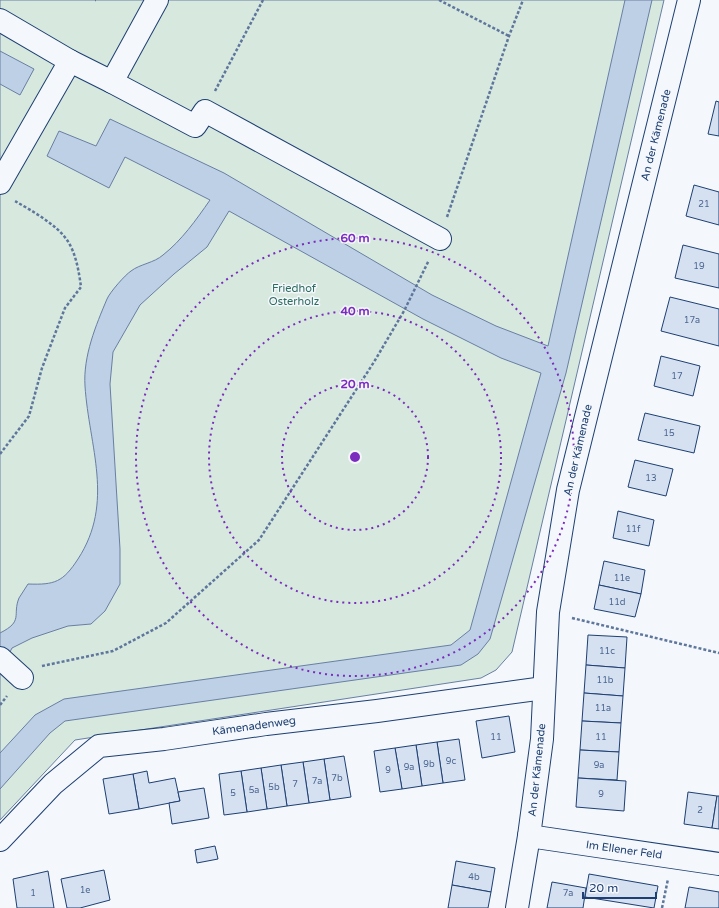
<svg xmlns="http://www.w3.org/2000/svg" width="719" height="908" font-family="'Varela Round',sans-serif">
  <rect width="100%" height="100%" fill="#f4f7fb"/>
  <polygon fill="#d7e8df" stroke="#687fa3" points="0,0 664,0 512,652 496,670 481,678 75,740 0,820"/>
  <g fill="#bed0e5" stroke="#687fa3">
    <path d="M 625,0 L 652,0 L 566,373 L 490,639 L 478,654 L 461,665 L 65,721 L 50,733 L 0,789 L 0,753 L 35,715 L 64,699 L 451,645 L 470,630 L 541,373 L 501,358 L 423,319 L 229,211 L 207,247 L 174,274 L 140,305 L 113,352 L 110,384 L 120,549 L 120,584 L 105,611 L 91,624 L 68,626 L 32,638 L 12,648 L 0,671 L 0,633 C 24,621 12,615 19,598 C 22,593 25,589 28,584 C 55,585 63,582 78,559 C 115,502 89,447 85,386 C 83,356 96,325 107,299 C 110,292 125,275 131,271 C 140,264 154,263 163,255 C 182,240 196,220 210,200 L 125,157 L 109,188 L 47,156 L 59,131 L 96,146 L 110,119 L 224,173 L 432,295 L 496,326 L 548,346 Z"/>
    <polygon points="0,51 34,69 20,95 0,84"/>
  </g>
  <g fill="#d5e0f0" stroke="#1d3f73">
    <polygon points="716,101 719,102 719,136 708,134"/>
    <polygon points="694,185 719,192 719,225 686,216"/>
    <polygon points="683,245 719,254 719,288 675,278"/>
    <polygon points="670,297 719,309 719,346 661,331"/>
    <polygon points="661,356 700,366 693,396 654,386"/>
    <polygon points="645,413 700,426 694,453 638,440"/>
    <polygon points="635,460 673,469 666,496 628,487"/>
    <polygon points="618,511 654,520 649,546 613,538"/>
    <polygon points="604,561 645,570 641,594 599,585"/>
    <polygon points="599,585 641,594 635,617 594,609"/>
    <polygon points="588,635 627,637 625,668 586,665"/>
    <polygon points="586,665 625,668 623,696 584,693"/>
    <polygon points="584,693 623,696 621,723 582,721"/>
    <polygon points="509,716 515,752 482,758 476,721"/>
    <polygon points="582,721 621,723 619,752 580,750"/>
    <polygon points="459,739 465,780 443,783 437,742"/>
    <polygon points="437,742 443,783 422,786 416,745"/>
    <polygon points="416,745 422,786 402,789 395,748"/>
    <polygon points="395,748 402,789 380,792 374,751"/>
    <polygon points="580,750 619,752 617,780 578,778"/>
    <polygon points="344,756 351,797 330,800 324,759"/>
    <polygon points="324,759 330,800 309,803 303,762"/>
    <polygon points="303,762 309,803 287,806 281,765"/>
    <polygon points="281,765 287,806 267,809 261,768"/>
    <polygon points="261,768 267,809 247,812 241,771"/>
    <polygon points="147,771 149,783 175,778 180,801 139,809 133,774"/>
    <polygon points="241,771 247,812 224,815 219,774"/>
    <polygon points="133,774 139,809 109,814 103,779"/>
    <polygon points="578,778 626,781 624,811 576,807"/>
    <polygon points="204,788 209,818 172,824 169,803 180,801 178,792"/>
    <polygon points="688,792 717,796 712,828 684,824"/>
    <polygon points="717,796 719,796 719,829 712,828"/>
    <polygon points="215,846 218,859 197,863 195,850"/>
    <polygon points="456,861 495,868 491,892 452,885"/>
    <polygon points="104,870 110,900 80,908 67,908 61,879"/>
    <polygon points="48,871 54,908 17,908 13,879"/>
    <polygon points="589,874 658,886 654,908 585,897"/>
    <polygon points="552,882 586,888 583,908 547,908"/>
    <polygon points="452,885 491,892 488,908 448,908"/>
    <polygon points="689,887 719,892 719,908 685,908"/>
  </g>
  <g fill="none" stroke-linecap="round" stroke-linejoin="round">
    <defs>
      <g id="minor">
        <polyline points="0,20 70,61"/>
        <polyline points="112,82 195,126 205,111 440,239"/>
        <polyline points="0,183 70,61 112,82 157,0"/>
        <polyline points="0,658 22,678"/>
        <polyline points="529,836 719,864"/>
        <polyline points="0,840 53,784 99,746 164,739 266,724 377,711 544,688"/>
        <polyline points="517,908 529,836 542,739 548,612 568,490 689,0"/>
      </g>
    </defs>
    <use href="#minor" stroke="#1d3f73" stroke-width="24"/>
    <g stroke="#5e769c" stroke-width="2.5" stroke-dasharray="3 2" stroke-linecap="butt">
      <polyline points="95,0 96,0"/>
      <polyline points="439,0 509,36"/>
      <polyline points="215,91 263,0"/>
      <polyline points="447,217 509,36 523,0"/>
      <path d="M 0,454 L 29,416 L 42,368 L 58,326 L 65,308 L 81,287 C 79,272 76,253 67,240 C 56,224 32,211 15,201"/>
      <polyline points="572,618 719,653"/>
      <polyline points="42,666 113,651 166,623 259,540 374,362 404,311 429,260"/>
      <polyline points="0,705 7,696"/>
      <polyline points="662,908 668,879"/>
    </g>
    <use href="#minor" stroke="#f4f7fb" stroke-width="22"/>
  </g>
  <g fill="none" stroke="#7b2cbf" stroke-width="2" stroke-dasharray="2 4">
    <circle cx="355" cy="457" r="73"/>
    <circle cx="355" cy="457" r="146"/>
    <circle cx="355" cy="457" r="219"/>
  </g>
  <g text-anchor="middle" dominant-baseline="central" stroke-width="3" stroke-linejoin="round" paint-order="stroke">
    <g font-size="9" fill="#4b6792">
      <text x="704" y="204">21</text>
      <text x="699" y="266">19</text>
      <text x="692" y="320">17a</text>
      <text x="677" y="376">17</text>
      <text x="669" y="433">15</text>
      <text x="651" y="478">13</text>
      <text x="633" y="529">11f</text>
      <text x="622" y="578">11e</text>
      <text x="617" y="602">11d</text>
      <text x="607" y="651">11c</text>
      <text x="605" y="680">11b</text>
      <text x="603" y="708">11a</text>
      <text x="496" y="737">11</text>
      <text x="601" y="737">11</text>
      <text x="451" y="761">9c</text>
      <text x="429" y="764">9b</text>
      <text x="599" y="765">9a</text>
      <text x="409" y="767">9a</text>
      <text x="388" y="770">9</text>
      <text x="337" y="778">7b</text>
      <text x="317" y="781">7a</text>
      <text x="295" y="784">7</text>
      <text x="274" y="787">5b</text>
      <text x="254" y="790">5a</text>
      <text x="233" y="793">5</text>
      <text x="601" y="794">9</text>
      <text x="700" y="810">2</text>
      <text x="474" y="877">4b</text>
      <text x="85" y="890">1e</text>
      <text x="33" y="893">1</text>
      <text x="568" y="893">7a</text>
    </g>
    <g font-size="11" fill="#1d3f73" stroke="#f4f7fb">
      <text transform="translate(656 135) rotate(-76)">An der Kämenade</text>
      <text transform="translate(578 450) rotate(-77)">An der Kämenade</text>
      <text transform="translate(254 726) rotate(-8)">Kämenadenweg</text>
      <text transform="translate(537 770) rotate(-84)">An der Kämenade</text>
      <text transform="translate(624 850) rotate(8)">Im Ellener Feld</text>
    </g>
    <g font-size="11" fill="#2c6c60" stroke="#f4f7fb">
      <text x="294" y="288">Friedhof<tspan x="294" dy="13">Osterholz</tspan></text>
    </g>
  </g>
  <circle cx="355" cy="457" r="6" fill="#7b2cbf" stroke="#f4f7fb" stroke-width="2"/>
  <g font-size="12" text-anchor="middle" font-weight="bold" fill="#7b2cbf" stroke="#f4f7fb" stroke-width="3" stroke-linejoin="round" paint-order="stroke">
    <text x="355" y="242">60 m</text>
    <text x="355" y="315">40 m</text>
    <text x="355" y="388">20 m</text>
  </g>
  <path d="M583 892v6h73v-6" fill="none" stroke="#1d3f73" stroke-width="2"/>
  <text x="589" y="892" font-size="12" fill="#1d3f73" stroke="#f4f7fb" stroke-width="3" paint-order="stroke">20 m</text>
</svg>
